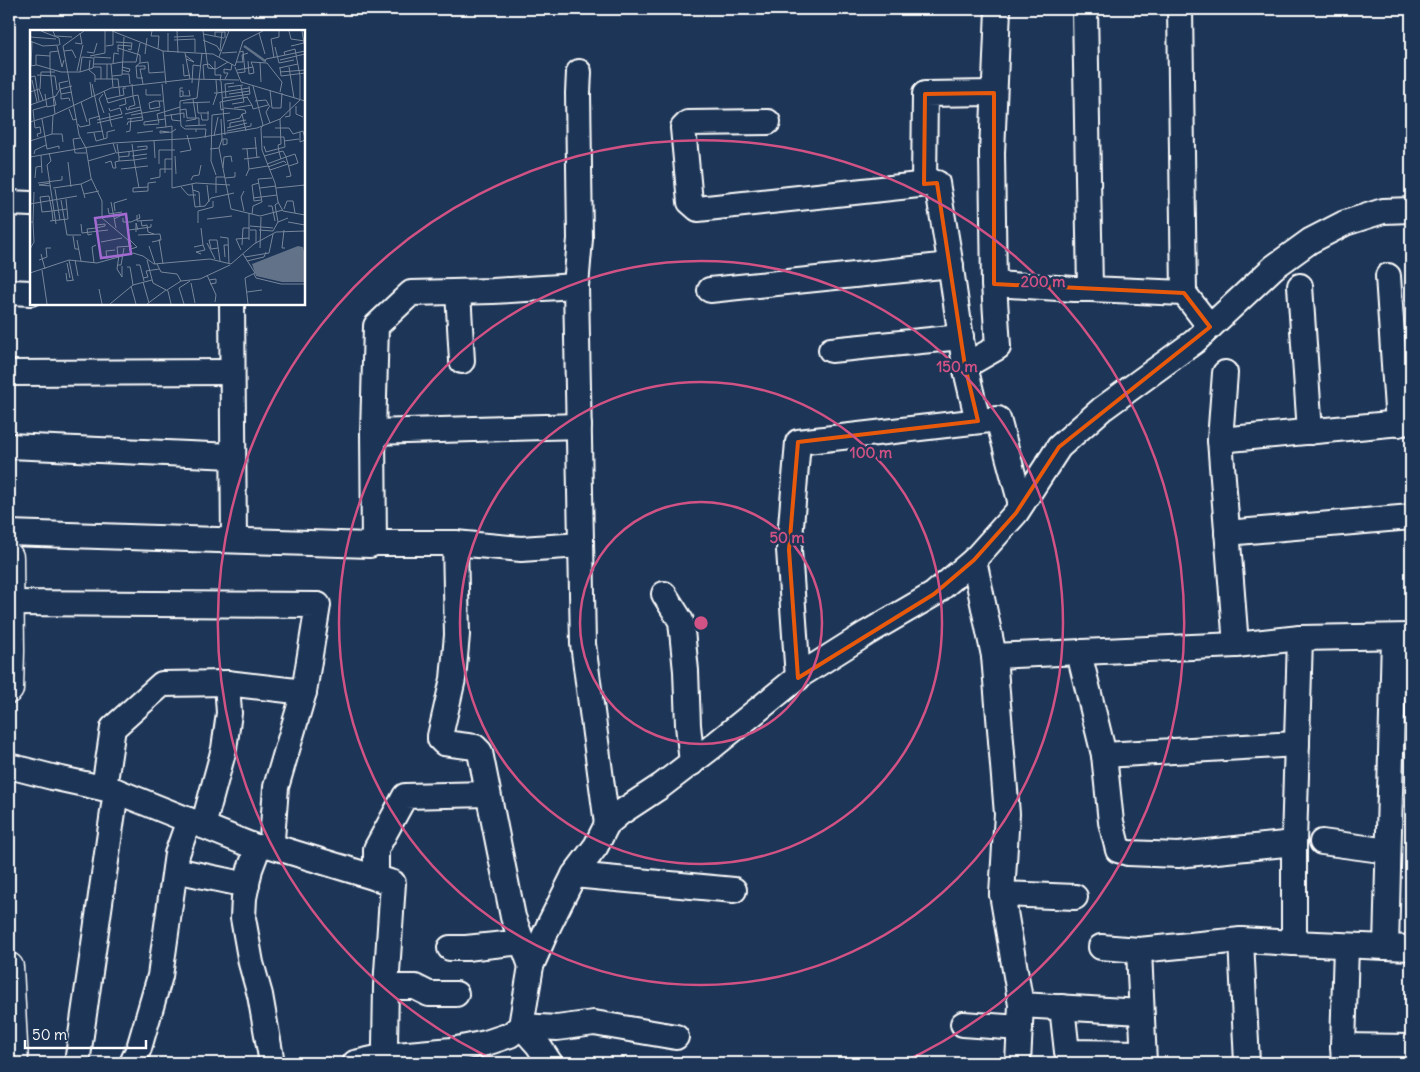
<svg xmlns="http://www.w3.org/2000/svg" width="1420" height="1072" font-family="Delius,sans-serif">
  <rect width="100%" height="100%" fill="#1d3557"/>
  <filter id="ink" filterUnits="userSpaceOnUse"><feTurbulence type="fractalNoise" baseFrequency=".02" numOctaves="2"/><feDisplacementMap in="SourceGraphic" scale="10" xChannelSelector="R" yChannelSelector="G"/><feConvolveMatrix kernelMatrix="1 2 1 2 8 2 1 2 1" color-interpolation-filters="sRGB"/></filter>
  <g filter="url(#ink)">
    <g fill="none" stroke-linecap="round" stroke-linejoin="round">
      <defs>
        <g id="minor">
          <polyline points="1085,9 1090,289 1184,293 1180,9"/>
          <polyline points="579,72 578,93 580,239 576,286 583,644 607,824"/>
          <polyline points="768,122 688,123 683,128 690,202 698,209 937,183 949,255 965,366 978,421"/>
          <polyline points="924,184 925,94 994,93"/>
          <polyline points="9,203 31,204"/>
          <polyline points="1388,276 1398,424"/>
          <polyline points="994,284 1074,289 1090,289"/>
          <polyline points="1300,286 1310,432"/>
          <polyline points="710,290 951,265"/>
          <polyline points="9,292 31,293"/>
          <polyline points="458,292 462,361"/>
          <polyline points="1184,293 1210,327"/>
          <polyline points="232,304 234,540"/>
          <polyline points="831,350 961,337"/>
          <polyline points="965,366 998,347 994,284 992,153 998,9"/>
          <polyline points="9,373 232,372"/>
          <polyline points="1225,373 1220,440 1236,645"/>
          <polyline points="373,432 579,426"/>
          <polyline points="1220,440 1411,422"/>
          <polyline points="9,446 233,456"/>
          <polyline points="9,533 370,545 374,543 455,543 521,549 581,545"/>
          <polyline points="1227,533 1411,517"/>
          <polyline points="374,543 373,432 376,326 411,293 493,291 576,286"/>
          <polyline points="455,543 457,635 453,679 440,736 440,739 444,743 475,747 480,752 513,917 531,966"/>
          <polyline points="974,560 994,656 1007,814 1002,894 1021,1005 1018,1063"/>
          <polyline points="664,594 681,621 686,671 688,725 692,763"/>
          <polyline points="10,603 318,605 304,692 276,787 272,839 268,845 258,848 250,869 244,898 243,918 251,963 260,995 272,1063"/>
          <polyline points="1300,638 1294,843 1294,943 1386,947 1394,637"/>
          <polyline points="1079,653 1104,755 1111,822 1118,850 1128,853 1178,855 1294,843"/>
          <polyline points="994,656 1236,645 1300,638 1411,636"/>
          <polyline points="798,678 789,550 798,442 998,419 1021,504"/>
          <polyline points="1104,755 1297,744"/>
          <polyline points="9,766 52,777 116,791 258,848"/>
          <polyline points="104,788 113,728 162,684 227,683 304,692"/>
          <polyline points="203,826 224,749 229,713 227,683"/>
          <polyline points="1322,842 1388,851"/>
          <polyline points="268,845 393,883 386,987 385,1044 386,1056"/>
          <polyline points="175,870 247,885"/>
          <polyline points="574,875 734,890"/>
          <polyline points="376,878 376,849 405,796 488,794"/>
          <polyline points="1002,894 1075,897"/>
          <polyline points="1241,940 1247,1063"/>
          <polyline points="1101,947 1139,950"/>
          <polyline points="1386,947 1411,948"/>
          <polyline points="450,948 466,948 523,942"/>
          <polyline points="386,987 415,987 429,994 456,994"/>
          <polyline points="1021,1005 1141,1012"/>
          <polyline points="1062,1007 1067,1052 1143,1053"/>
          <polyline points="963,1024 1020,1028"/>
          <polyline points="521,1026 557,1028 594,1023 676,1037"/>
          <polyline points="521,1026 538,1045 550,1063"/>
          <polyline points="1343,1046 1411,1047"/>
          <polyline points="77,1063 116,791"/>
          <polyline points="132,1063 139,1048 160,976 177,854 189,820"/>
          <polyline points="355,1063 386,1056 452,1050 486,1043 510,1035 521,1026 531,966 549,925 574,875 596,846 607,824 620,813 661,786 712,747 802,674 867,633 934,594 974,560 1016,513 1059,447 1102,409 1194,342 1274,267 1310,241 1345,223 1383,211 1411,210"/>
          <polyline points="1144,1063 1139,950 1241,940 1294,943"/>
          <polyline points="1344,1063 1343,1046 1346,946"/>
        </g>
        <g id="major">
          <polyline points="9,557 10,651 9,689"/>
          <polyline points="9,967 14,1063"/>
        </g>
      </defs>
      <use href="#minor" stroke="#fff" stroke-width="28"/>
      <use href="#major" stroke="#fff" stroke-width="31"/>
      <use href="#minor" stroke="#1d3557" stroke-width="24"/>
      <use href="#major" stroke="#1d3557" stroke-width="28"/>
    </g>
  </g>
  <path fill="none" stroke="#e8590c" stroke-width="4" stroke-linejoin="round" d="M 994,93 L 994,284 L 1184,293 L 1210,327 L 1059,447 L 1016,513 L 974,560 L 934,594 L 798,678 L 789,550 L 798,442 L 978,421 L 965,366 L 937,183 L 924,184 L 925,94 Z"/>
  <g fill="none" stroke="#d15284" stroke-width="2.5">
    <circle cx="701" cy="623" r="121"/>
    <circle cx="701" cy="623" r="241"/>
    <circle cx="701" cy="623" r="362"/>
    <path d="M501 1063A483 483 0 1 1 901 1063"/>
  </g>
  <g transform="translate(30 30)">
    <rect width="275" height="275" fill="#1d3557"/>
    <path d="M 268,216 L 273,217 L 275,226 L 275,252 L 252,252 L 226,246 L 222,234 Z" fill="#617289"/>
    <path fill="none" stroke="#617289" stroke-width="2.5" d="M 214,16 L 235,31"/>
    <path fill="none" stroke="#77869a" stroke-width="1" d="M 11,1 L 29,8 L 30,15M 23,1 L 25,6 L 42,7M 54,1 L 33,16 L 49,105 L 56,118 L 61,148 L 72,171 L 72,188 L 98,210 L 101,224M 82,1 L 133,21 L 183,24 L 205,36M 122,1 L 121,6 L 129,6 L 128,19M 147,1 L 148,23M 173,1 L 178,38 L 186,39 L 198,32M 259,1 L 261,9 L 275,11M 229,3 L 235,24M 173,4 L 194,8M 185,6 L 185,2 L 195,2 L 195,8M 0,7 L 26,9M 144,7 L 164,6M 144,10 L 165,9 L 165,22M 173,10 L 187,16M 0,11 L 13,16 L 29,15M 86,12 L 102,13 L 101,20 L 98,19M 45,13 L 52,14 L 50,3M 27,16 L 32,37 L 34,30M 76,16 L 83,15 L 83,2M 187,16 L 190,21 L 192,2M 261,16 L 274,13 L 272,1M 245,17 L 249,33 L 264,30M 88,18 L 110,25 L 110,33 L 118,32 L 119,43 L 134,42M 34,21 L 42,20 L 46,28M 133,21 L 136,54M 57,22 L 64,23 L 67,13M 88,22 L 88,15 L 101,16M 138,22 L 138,3M 155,23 L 160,49M 192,23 L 207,22M 115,24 L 117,8M 155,25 L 164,32 L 156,29M 60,26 L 75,23 L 75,1M 64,27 L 81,28M 189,27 L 199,1M 244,28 L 241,9 L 249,7 L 249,1M 60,30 L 59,40 L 65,45 L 65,52M 250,30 L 275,24M 185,31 L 185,45 L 191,45 L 190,51M 218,31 L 219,44 L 224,43 L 223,37M 92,32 L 106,32 L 110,13M 206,32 L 213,32 L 212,25 L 218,23M 230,32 L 231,52M 235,32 L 236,29 L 275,21M 83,33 L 84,23 L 89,24M 110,33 L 106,36 L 115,36 L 115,39 L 110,39 L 113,54M 64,34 L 81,34M 77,34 L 77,49M 153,34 L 154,46 L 160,45M 6,35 L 6,25 L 20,26M 0,36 L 7,35 L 31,42 L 50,42 L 52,27 L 64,28 L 63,38 L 50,42M 1,36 L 2,12M 106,36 L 107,48 L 113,48M 205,36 L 213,11 L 233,1M 63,37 L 71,37 L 71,49M 205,37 L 211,52 L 275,71M 259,37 L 264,68M 20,38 L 25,84M 20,38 L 20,22 L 29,21M 249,38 L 268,34M 250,38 L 251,46 L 275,43M 92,40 L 99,42 L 100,39 L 92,37M 207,40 L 223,37 L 221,32 L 237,33 L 252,52 L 250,62M 47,41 L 53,15M 250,42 L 275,40M 207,43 L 215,42 L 213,21 L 210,22M 92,44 L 99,44 L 100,54M 7,45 L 25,46 L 27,60M 82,46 L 81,34 L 92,32M 0,47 L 5,46 L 9,71M 65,49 L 88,49 L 90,66M 174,49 L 173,35 L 179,34 L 184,39M 195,49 L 198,43 L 194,43 L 194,39 L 201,40 L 202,34M 2,50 L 7,72M 186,50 L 187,63 L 219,58M 38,51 L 29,53 L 30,59 L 42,56M 191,51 L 195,105M 60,52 L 62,67M 162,53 L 163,35 L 171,36M 62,54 L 74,109M 223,56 L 233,95 L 231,98 L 232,120 L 245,153 L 248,172 L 253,181 L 275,185M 83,57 L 82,46 L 92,45 L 94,7M 198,57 L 213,55M 153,58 L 150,58 L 150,67 L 153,66M 10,59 L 11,42 L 25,42M 30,59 L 31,64 L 42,62M 116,59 L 116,65 L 131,65M 240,60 L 242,78 L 251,78 L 252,63M 74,61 L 78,73 L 95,68M 150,61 L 153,61 L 153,66 L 160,66 L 159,60M 0,62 L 9,59 L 13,70M 15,64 L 17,77 L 26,75 L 24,67M 31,64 L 31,69 L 39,68 L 40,71M 73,64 L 69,69 L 74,83M 199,64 L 220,61M 193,68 L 220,64 L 219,56M 196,68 L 195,54 L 204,53M 76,69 L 94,65 L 93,58 L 96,58M 129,71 L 130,77 L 120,79 L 119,73 L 125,71 L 133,71M 225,71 L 236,70 L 240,77M 51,72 L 57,92M 167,72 L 168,83 L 179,83M 153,73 L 180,72M 202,74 L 214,72 L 211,56M 0,75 L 26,66 L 30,59M 183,75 L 187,63 L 184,63M 222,75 L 223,79 L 238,75M 89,76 L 96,74 L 95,68 L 103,66 L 102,54M 266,76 L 266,84 L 273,87M 96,77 L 97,80 L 110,77M 239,77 L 236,82 L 240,93M 194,78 L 215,80 L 216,83 L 212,84 L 216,101M 204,78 L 222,75 L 217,67M 39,79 L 43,90 L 47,89M 194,79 L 191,80 L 190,72 L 218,67M 150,80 L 151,96 L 155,99 L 166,99 L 166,102M 79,83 L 80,87 L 92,84 L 90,78 L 80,81 L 79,78M 95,84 L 111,80M 141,84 L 142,90 L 151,91M 171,84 L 172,90 L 178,90 L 178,81M 101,85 L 130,80M 134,86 L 154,83 L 154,88M 255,87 L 260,86 L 260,72M 12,89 L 17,119 L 29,116 L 29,119M 97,89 L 112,87M 67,90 L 80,87 L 80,90 L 67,93M 156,91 L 166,89 L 163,69M 197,91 L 210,88 L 212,84M 0,92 L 23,85M 129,93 L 127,84 L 150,77M 48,94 L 50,97 L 60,95 L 59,89 L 70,86M 97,95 L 98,92 L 113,90 L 108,65 L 103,66 L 105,75 L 99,77 L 99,79M 114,95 L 114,92 L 135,89M 114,95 L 129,94M 169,95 L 169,88 L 157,88 L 156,79 L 150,80 L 150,71 L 167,68 L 172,23M 155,96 L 176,95M 82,97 L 80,90 L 93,87M 136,97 L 142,96 L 142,102 L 146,99M 200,97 L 200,93 L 216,90M 126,98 L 136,97 L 132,54M 197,98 L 217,93M 245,98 L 259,98 L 263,104 L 273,101 L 275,108M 166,99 L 176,99 L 175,108M 197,101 L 221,96 L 221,93M 96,102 L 100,101 L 101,88M 270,102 L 270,112 L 275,110M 57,103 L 73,101M 64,103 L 66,111 L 77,108 L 77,102 L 85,100M 107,103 L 123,101M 22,104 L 32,104 L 33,112M 184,106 L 188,87M 8,107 L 7,104 L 11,103 L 10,97 L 5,98 L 3,80 L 17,76M 225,107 L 227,128M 233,107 L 251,107M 50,108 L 43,109 L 45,123 L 56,123M 192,109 L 197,109 L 197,114 L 193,115 L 193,109M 124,110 L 125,128M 0,111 L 22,104 L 23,85 L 81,58 L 160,49 L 209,50M 254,111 L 269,109M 83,113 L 86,123 L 103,121 L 102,114M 87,114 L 89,127 L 99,126 L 99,122M 234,116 L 236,122 L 255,117 L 254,107 L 251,107M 107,117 L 117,116 L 117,119 L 103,121 L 104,130 L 117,128M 189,118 L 192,109 L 191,89M 180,119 L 189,118 L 201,179 L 230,186 L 253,180M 212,119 L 227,118M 150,122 L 161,120 L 157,105M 19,123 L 21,131 L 17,135 L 26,194M 4,124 L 5,120 L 16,115M 11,125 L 12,143M 102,126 L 117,124M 145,126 L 146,144M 234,126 L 249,122 L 251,129M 0,127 L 83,113 L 167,108 L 227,98 L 250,89 L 270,70 L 270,46 L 265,19 L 254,22 L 255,25M 89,127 L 89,131 L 104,130 L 109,158M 214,129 L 230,127M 58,131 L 85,123M 38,132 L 41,157M 75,133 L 81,131 L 83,138 L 86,138 L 85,132 L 89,131M 129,134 L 129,120 L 145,120M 237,134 L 256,127 L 253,121 L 249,122 L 248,115 L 251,114 L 250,89M 238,137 L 254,131 L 256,133M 193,138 L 194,127 L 201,126 L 202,132M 91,139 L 118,136M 142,139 L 142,158 L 166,153 L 200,155M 219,139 L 238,136M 240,140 L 258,134 L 256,127 L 265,124 L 268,133 L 259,136M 135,143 L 135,129 L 142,129M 186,145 L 181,131 L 182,85 L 200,83M 216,146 L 219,139 L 217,119M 256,147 L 261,146 L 258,134M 5,148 L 6,137 L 12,136M 195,148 L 205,147 L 205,142M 120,149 L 130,147 L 130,139 L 142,139 L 142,102 L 130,103 L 130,101 L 139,102M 161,150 L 163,146 L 169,145 L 171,135M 8,153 L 32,150 L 32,146M 20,153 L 9,155 L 21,156M 229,153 L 222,155 L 224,171 L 231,170M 162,154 L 165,177 L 175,176 L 181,168 L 204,163M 177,155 L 179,172M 118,157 L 103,158 L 103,162 L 118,161 L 118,153 L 126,152M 151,157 L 158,165 L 166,165M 23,158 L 51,154M 230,158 L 246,156M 246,158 L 275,155M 25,159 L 30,190M 163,160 L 169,162 L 170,176M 214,161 L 211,167 L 214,181M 186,163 L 186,147 L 195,147M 54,164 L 69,161M 55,168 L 51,154 L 62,149M 223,168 L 247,165M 31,170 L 37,205 L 51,205M 81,172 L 86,198M 249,172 L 245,175 L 248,192 L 258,188M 0,174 L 47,166M 238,176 L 242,176 L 245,191M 78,178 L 79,184 L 92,182M 254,179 L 257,171 L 263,171 L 265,183M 85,181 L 84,173 L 97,169M 219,183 L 219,210M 222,184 L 223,176 L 232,172 L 228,149 L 242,148M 107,185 L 107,191 L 123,190M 83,186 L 92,185 L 84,189M 93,188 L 93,192 L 101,192 L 110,188 L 109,184M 177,189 L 202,186M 20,191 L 38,189 L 36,169M 23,191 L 22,181 L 19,166 L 10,167 L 12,182 L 22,181 L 37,179M 111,191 L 112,196 L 117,195 L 118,202 L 124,204M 0,192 L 3,192 L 4,162M 258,192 L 275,195M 168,193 L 168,181 L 183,177 L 183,171M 51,194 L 52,203 L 78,200M 75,194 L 75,196 L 66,198 L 66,195 ZM 220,196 L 243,198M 171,198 L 173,215M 99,200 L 121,197 L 121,194M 220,200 L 226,200 L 226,213M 229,200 L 243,201 L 248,192M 254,200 L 252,218 L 255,218M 106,202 L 106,193 L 108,200M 62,204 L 58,205 L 57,199 L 66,198M 108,205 L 130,204 L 131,210 L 122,212M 43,206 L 45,219 L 49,219M 190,207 L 198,208 L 199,234M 99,209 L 107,217 L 101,219M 129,209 L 133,234M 47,210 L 51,231M 71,212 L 92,208M 177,213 L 185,229M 212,215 L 213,198 L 220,198M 119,216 L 125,234M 164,217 L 173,215 L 175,220 L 166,222 L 171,224M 188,218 L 181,219 L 179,210 L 187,210 L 190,231M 230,218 L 231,187M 0,219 L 4,212 L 3,192M 211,220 L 206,209 L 219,208M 11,224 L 15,239M 213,224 L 225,243 L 215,248 L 218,274M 89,225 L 87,239 L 92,247 L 92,236M 88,226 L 87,217 L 102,216M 195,227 L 194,215 L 198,215M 215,227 L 239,223 L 243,204M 77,229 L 76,221 L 85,220M 9,230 L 17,227 L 16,218 L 21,218M 39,230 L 43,250M 45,230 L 48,246M 117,230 L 123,253 L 138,261 L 141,274M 217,231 L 234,227 L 236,222M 37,233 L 40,248M 64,233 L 62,217 L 66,215M 127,234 L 131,242 L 147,244 L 151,251 L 137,260M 88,235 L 91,235 L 94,218M 106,235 L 110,235 L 114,251M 97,237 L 100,237 L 103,255M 12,240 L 17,274M 0,243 L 39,230 L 67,233 L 103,223 L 113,226 L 124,234 L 180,229 L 201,234 L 224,214 L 246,202 L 275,201M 36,243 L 37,251 L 44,250M 224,244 L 226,248 L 251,254 L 275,254M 177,245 L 186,265 L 185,272M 113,248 L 118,247 L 116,241 L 129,239M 179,250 L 186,249 L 186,253 L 180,254M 151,251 L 170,249 L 200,235M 113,252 L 119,273M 161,253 L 165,273M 101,256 L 106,274M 69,259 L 72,274M 217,262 L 232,260M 80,274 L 103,255 L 122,250M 117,274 L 136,260M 154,274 L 149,258 L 160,251"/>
    <path fill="#a36bd2" fill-opacity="0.15" stroke="#a36bd2" stroke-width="2.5" d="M 96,184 L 101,224 L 71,228 L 65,188 Z"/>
    <rect width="275" height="275" fill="none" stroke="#fff" stroke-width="2.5"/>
  </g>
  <circle cx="701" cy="623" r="8" fill="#d15284" stroke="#1d3557" stroke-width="2.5"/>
  <g font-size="15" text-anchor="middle" font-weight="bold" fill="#d15284" stroke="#1d3557" stroke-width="5" stroke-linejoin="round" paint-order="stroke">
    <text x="1043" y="287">200 m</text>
    <text x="957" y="372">150 m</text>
    <text x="871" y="458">100 m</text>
    <text x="787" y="543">50 m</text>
  </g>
  <rect width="1420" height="1072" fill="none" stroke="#1d3557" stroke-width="30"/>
  <rect x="15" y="15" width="1390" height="1042" fill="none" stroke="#fff" stroke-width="2" filter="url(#ink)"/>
  <path d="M25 1040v8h121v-8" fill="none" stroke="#ffffff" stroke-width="2.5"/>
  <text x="32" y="1040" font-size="15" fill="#ffffff" stroke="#1d3557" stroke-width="4" paint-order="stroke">50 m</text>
</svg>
